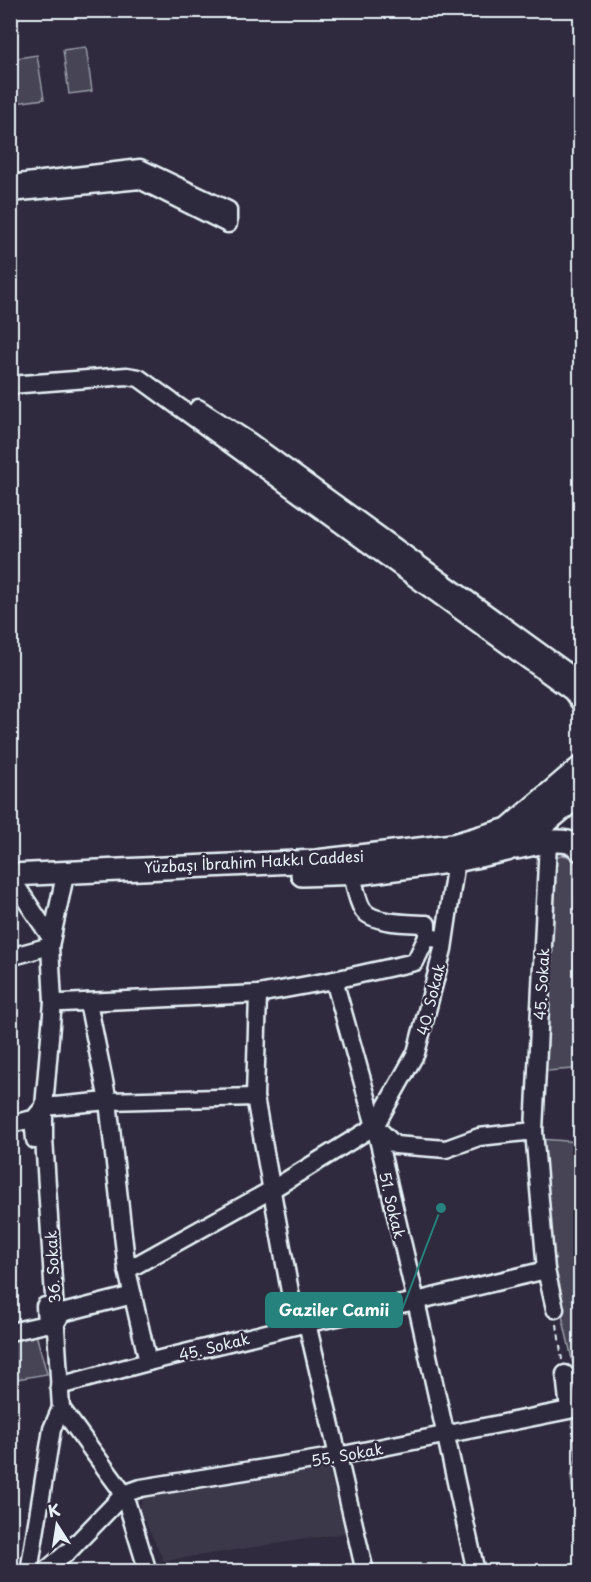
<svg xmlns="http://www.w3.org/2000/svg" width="591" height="1582" font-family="'Playpen Sans',sans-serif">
  <rect width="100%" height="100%" fill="#2f2a3d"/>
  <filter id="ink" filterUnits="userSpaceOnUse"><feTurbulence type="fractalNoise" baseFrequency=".0167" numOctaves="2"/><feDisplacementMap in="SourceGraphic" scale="12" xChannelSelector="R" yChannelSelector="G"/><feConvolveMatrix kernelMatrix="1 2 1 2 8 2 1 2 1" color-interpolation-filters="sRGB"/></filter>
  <g filter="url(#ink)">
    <polygon fill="#3b3749" points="328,1466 346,1533 164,1561 139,1509 143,1498"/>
    <g fill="#464455" stroke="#979aa6" stroke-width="1.5">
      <polygon points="86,47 92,91 69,94 63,50"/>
      <polygon points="37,55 44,99 16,103 11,59"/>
      <polygon points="564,855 575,859 573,1069 547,1071 544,1070 554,858"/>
      <polygon points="540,1139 580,1142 580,1539 575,1513 571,1477 576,1458 571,1415 580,1402 572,1359 549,1259"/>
      <polygon points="36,1334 47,1374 11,1380 10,1341"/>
    </g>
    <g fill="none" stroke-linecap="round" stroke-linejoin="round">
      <defs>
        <g id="minor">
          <polyline points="10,184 140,168 228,210 228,224 140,180 10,193"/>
          <polyline points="10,385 127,376 139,378 572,692 580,703"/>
          <polyline points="198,408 249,441 580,681"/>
          <polyline points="548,842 534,1131 546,1270 555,1309"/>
          <path d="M 352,873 C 355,885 356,899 363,910 C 373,924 410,923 427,924 L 427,937"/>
          <polyline points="64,880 50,946 53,1002 44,1107 44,1138 61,1408 124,1494 148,1572"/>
          <polyline points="15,884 51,938"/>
          <polyline points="10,957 50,946"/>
          <polyline points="334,980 375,1126 416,1301 476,1572"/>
          <polyline points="258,994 255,1097 294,1314 299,1325"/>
          <polyline points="53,1002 62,1003 258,994 334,980 415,962 427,937 444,940"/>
          <polyline points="88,1002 108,1101 127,1270 148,1362"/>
          <polyline points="37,1115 44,1107 108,1101 255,1097"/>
          <polyline points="10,1124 33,1119 35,1140"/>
          <polyline points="375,1126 395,1145 446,1149 479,1137 534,1131"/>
          <polyline points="127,1270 271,1190 375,1126 416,1053 443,949 456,861"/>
          <polyline points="307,1323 365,1572"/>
          <polyline points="52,1326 55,1325 62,1313 133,1295"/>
          <polyline points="10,1332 46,1324 45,1306"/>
          <polyline points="59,1386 148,1362 299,1325 416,1301 546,1270"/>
          <polyline points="29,1572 52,1429 61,1408"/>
          <polyline points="44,1572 69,1551 124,1494 141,1488 338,1456 569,1410 565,1374"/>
        </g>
        <g id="major">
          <path d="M 516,848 C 534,845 569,833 580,850"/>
          <polyline points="10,875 316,861 453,845 508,829 565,780 580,768"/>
          <polyline points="302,875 364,873 456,861 507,850 542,826 580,794"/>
        </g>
      </defs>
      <use href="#minor" stroke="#e8f1f8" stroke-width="21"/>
      <use href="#major" stroke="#e8f1f8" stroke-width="26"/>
      <polyline stroke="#e8f1f8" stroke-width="2" stroke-dasharray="6 4.5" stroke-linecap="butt" points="557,1324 562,1360"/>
      <use href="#minor" stroke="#2f2a3d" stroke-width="16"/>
      <use href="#major" stroke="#2f2a3d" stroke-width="21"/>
    </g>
  </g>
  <g text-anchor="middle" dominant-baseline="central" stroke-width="5" stroke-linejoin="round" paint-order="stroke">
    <g font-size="15" fill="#e8f1f8" stroke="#2f2a3d">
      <text transform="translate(254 861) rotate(-3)">Yüzbaşı İbrahim Hakkı Caddesi</text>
      <text transform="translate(541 984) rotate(-87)">45. Sokak</text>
      <text transform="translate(430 999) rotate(-76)">40. Sokak</text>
      <text transform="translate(393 1205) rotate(77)">51. Sokak</text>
      <text transform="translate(52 1267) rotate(-93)">36. Sokak</text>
      <text transform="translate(214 1346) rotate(-14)">45. Sokak</text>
      <text transform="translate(347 1454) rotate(-10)">55. Sokak</text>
    </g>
  </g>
  <path fill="none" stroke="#25827c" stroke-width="2" d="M441 1208L402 1310"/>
  <circle fill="#25827c" stroke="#2f2a3d" stroke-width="2" cx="441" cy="1208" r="6"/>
  <rect fill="#25827c" stroke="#25827c" stroke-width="2" x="266" y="1293" width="136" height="34" rx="6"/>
  <g font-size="16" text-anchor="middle" font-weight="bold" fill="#fff">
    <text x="334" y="1316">Gaziler Camii</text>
  </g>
  <rect width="591" height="1582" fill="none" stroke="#2f2a3d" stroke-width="36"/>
  <rect x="18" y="18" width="555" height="1546" fill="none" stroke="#e8f1f8" stroke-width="2" filter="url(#ink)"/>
  <g transform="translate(57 1525) rotate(348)" stroke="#2f2a3d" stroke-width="4.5" paint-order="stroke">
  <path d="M0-4.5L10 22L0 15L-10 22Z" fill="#e8f1f8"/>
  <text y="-9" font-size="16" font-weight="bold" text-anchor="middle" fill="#e8f1f8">K</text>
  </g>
</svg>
